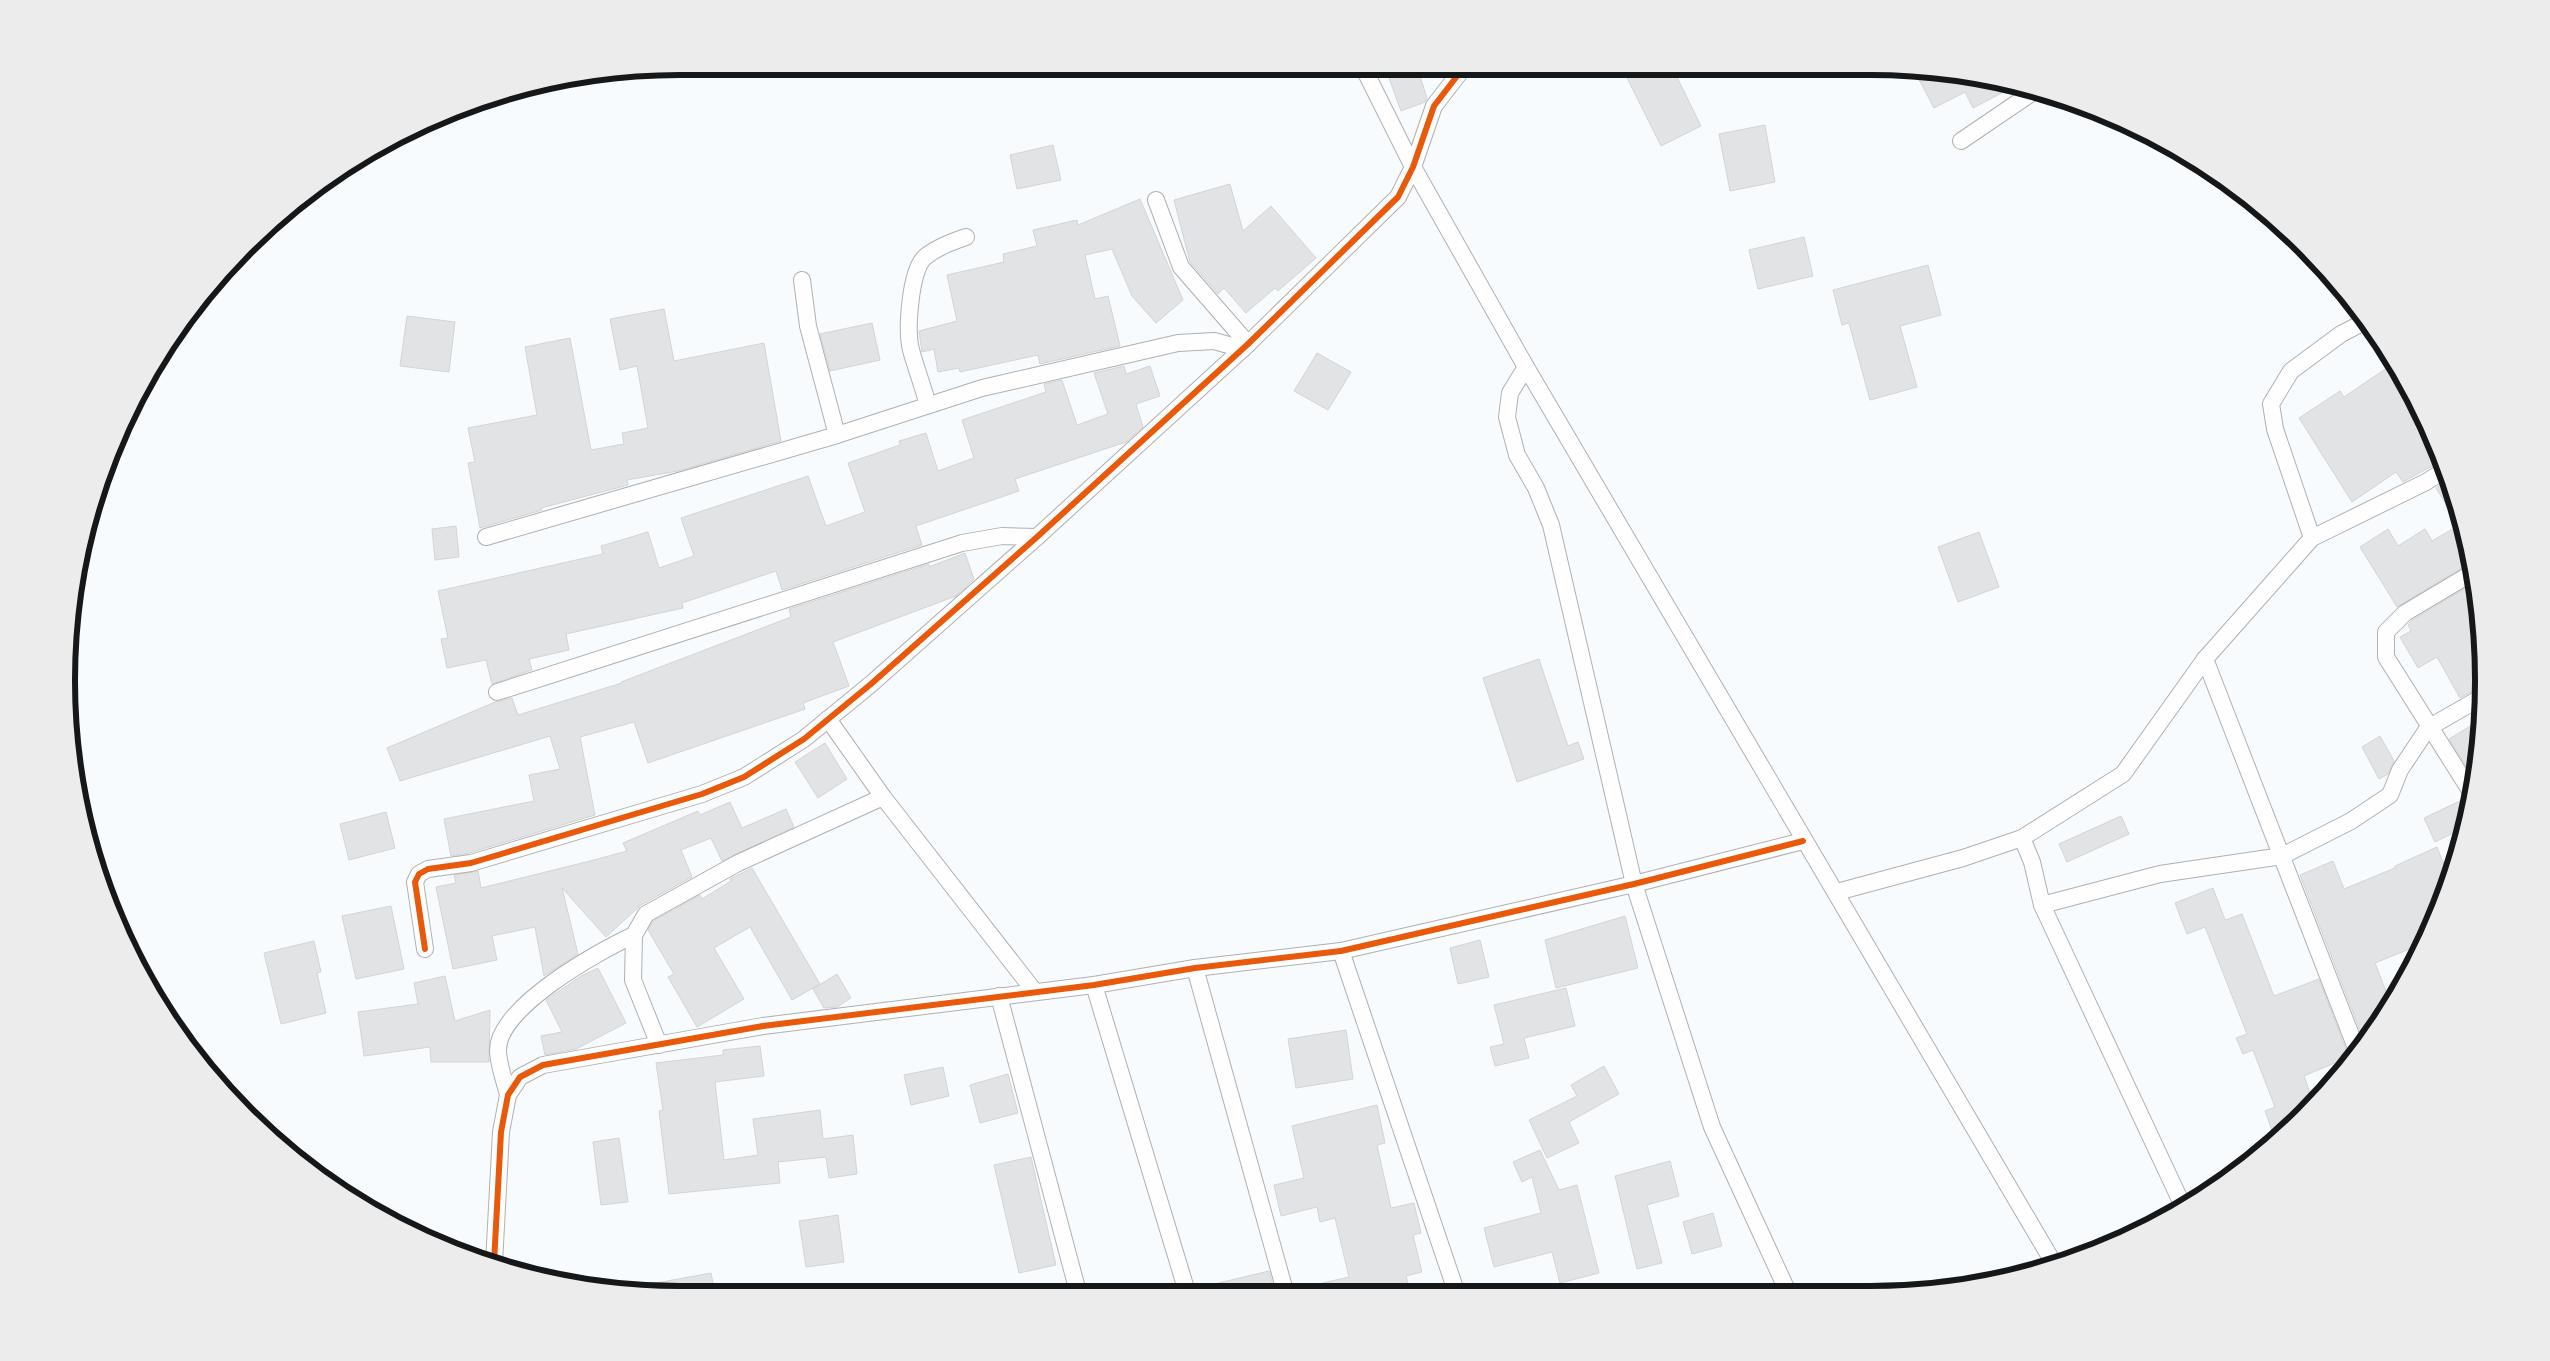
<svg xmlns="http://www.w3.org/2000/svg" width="2550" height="1361" font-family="'DM Sans',sans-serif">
  <rect width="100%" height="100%" fill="#f8fbfd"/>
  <g fill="#e1e3e5" stroke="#d2d4d5">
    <polygon points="1385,67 1417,67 1427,98 1425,102 1401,111"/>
    <polygon points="1649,67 1672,67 1701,126 1661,146 1627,78"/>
    <polygon points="1913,68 1987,80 2017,85 1973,108 1965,92 1934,108"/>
    <polygon points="1765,125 1775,182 1730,191 1719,134"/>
    <polygon points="1053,145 1061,180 1017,189 1010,155"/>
    <polygon points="1230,184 1243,231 1271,206 1316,258 1278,291 1275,288 1246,313 1224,288 1218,294 1190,262 1174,200"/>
    <polygon points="1140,199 1183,300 1156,323 1132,296 1112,249 1085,255 1095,299 1108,296 1120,346 1040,364 1038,355 960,372 959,368 938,372 934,349 922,352 919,331 957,321 947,275 1004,262 1003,254 1037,246 1033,230 1077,220 1078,225"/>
    <polygon points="1804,237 1813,276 1758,289 1749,250"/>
    <polygon points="1928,265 1941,315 1900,326 1917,387 1870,400 1849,323 1842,325 1833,290"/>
    <polygon points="664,309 674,361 764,343 781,441 678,471 627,480 628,485 541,508 542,510 480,528 468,463 475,462 468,428 537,415 525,347 570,338 591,450 624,444 622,433 648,428 637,366 620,370 610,319"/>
    <polygon points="407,316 455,322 449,372 400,366"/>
    <polygon points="872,323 880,360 830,371 820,334"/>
    <polygon points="1317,353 1351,372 1328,410 1294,391"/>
    <polygon points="2394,363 2402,374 2441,461 2403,482 2396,472 2352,502 2299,418 2340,391 2344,397"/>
    <polygon points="1124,366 1126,374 1150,366 1160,396 1136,404 1143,427 1126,442 1015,479 1019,491 916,526 922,545 782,590 776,571 682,603 683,608 566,634 569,650 529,659 532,670 492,684 486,660 447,668 441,639 448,638 438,591 603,554 601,546 648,532 659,568 694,556 681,518 808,476 826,526 865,512 848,463 900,445 899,441 926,433 938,471 974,458 962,420 1046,392 1044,384 1062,380 1077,425 1108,414 1094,373"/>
    <polygon points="2449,479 2460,522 2458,524 2436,488"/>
    <polygon points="2461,524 2470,563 2397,607 2360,547 2388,529 2398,546 2425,529 2432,541"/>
    <polygon points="456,526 459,557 435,560 432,529"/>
    <polygon points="1979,532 1999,587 1958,602 1938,547"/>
    <polygon points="965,553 974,579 956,596 833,642 849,686 803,703 805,709 648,763 634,722 580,737 595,815 469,853 451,856 444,819 534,801 529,775 560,769 550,736 400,781 387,748 495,702 512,698 518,715 622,683 621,682 791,617 789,609 929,564 929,567"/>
    <polygon points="2474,583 2479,601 2481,686 2460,698 2437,657 2418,668 2400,637 2411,631 2408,625 2411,621"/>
    <polygon points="1539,659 1568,746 1578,742 1584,759 1517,782 1483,678"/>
    <polygon points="2482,719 2482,721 2473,777 2449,739"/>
    <polygon points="2380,736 2394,761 2388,774 2379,779 2362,747"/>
    <polygon points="825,743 847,779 818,798 795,762"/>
    <polygon points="2464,799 2469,802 2465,827 2435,842 2424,818"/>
    <polygon points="730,802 742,828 786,809 794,827 722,861 711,838 681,850 692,877 641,905 606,937 562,888 578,954 544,976 535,927 492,936 497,960 453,969 436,887 456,883 454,875 478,871 481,888 590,861 627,851 623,843 698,811 700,815"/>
    <polygon points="386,812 395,848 349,860 340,824"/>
    <polygon points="2121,816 2129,834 2067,862 2059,844"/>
    <polygon points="2437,847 2449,877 2424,943 2375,963 2389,999 2363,1038 2300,875 2333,861 2344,889 2395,868 2395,866"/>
    <polygon points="752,868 820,984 792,1000 750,927 714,948 744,999 697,1027 668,977 674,974 648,930 653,921 700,895 702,899 731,881 730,879"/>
    <polygon points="2213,888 2225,920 2242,914 2274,996 2319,979 2347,1052 2351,1056 2304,1076 2313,1101 2274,1136 2265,1111 2275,1107 2253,1050 2243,1054 2236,1038 2247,1034 2205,927 2187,934 2175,903"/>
    <polygon points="391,906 404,969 356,979 342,916"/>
    <polygon points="1625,916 1638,968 1556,988 1545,940"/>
    <polygon points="1480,940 1489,977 1458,984 1450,948"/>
    <polygon points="314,941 321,972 317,973 326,1013 281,1024 264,953"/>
    <polygon points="598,968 626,1023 576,1049 545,1055 541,1036 562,1032 546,1000 581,976"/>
    <polygon points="837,974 851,998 837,1007 824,1008 813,989"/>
    <polygon points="445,976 455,1021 490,1010 489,1062 431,1062 430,1047 364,1056 358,1012 418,1004 414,983"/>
    <polygon points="1566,988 1575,1026 1524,1038 1529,1058 1495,1066 1490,1047 1504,1044 1494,1005"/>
    <polygon points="1346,1030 1353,1079 1296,1088 1288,1039"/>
    <polygon points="760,1046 764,1076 715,1082 724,1160 758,1155 753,1119 820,1110 823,1139 853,1135 857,1174 829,1178 826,1157 778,1162 780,1183 669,1194 659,1111 663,1110 656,1063 723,1055 723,1050"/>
    <polygon points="1604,1066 1619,1094 1569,1122 1579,1143 1547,1158 1529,1120 1577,1096 1571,1085"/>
    <polygon points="943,1067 949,1096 911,1105 904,1075"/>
    <polygon points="1008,1074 1018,1113 980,1123 970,1085"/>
    <polygon points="1377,1105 1385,1143 1377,1145 1391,1208 1414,1203 1421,1233 1413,1235 1422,1272 1406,1276 1410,1291 1315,1291 1314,1285 1349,1277 1335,1218 1320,1222 1317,1207 1281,1216 1274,1185 1304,1178 1292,1126"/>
    <polygon points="619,1138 628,1202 601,1205 593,1142"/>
    <polygon points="1540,1150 1559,1190 1577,1185 1599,1273 1560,1283 1552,1252 1494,1267 1484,1228 1541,1213 1532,1177 1522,1182 1513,1162"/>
    <polygon points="1031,1157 1056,1265 1019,1273 994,1165"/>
    <polygon points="1670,1161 1679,1196 1647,1205 1662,1263 1637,1269 1615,1176"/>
    <polygon points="1713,1213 1722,1246 1692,1254 1683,1222"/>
    <polygon points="838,1215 844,1262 806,1267 799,1221"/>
    <polygon points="1269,1271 1275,1292 1211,1292 1210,1285"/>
    <polygon points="711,1273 715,1293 646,1293 645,1285"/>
  </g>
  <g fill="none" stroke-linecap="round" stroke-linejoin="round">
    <defs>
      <g id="minor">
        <polyline points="1363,67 1413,167 1526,367 2053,1262"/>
        <polyline points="1961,141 2036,90"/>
        <polyline points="1156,200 1181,267 1248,344"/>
        <polyline points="802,280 808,326 837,435"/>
        <polyline points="1526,367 1510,393 1507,417 1517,455 1536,488 1551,525 1634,884 1712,1127 1787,1290"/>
        <path d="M 928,405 C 923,387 916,368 911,350 C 906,330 910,271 925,257 C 937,247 952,242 966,237"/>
        <polyline points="486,537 837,435 982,388 1178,343 1214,341 1243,349"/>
        <polyline points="2312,538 2275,429 2271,404 2291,371 2341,334 2364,322"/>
        <polyline points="2205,659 2356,1048"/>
        <polyline points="497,692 962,543 1002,536 1037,537"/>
        <polyline points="828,719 883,797 1035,992"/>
        <polyline points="2471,792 2386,657 2386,632 2405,613 2472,573"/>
        <polyline points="2022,838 2032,862 2042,905 2183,1206"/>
        <polyline points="1837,892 1963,858 2022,838 2123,774 2205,659 2312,538 2426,482 2445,470"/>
        <polyline points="2042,905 2160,874 2282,856 2351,821 2390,795 2400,770 2428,728 2482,697"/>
        <polyline points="425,949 415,882 419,874 428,869 471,863 702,794 744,777 804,739 871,684 1037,537 1248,344 1398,197 1413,167 1434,106 1464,67"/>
        <polyline points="1341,951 1456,1291"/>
        <polyline points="1195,968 1285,1291"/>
        <polyline points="1094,985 1187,1292"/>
        <polyline points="999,996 1078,1292"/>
        <polyline points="659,1045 633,980 634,935 646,914 738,863 883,797"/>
        <path d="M 508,1095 C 505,1082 498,1064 498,1050 C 498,1007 599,951 634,935"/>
        <polyline points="494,1263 501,1132 508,1095 520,1077 543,1065 763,1026 1094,985 1195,968 1341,951 1634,884 1803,841"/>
      </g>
    </defs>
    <use href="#minor" stroke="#aeb0b2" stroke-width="18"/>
    <use href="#minor" stroke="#fefeff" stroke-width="16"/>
    <defs>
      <g id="cycleway">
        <polyline points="425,949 415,882 419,874 428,869 471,863 702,794 744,777 804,739 871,684 1037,537 1248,344 1398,197 1413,167 1434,106 1464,67"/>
        <polyline points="494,1263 501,1132 508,1095 520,1077 543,1065 763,1026 1094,985 1195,968 1341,951 1634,884 1803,841"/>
      </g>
    </defs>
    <use href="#cycleway" stroke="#fff" stroke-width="9"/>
    <use href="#cycleway" stroke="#e8590c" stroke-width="6"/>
  </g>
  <path d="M0 0H2550V1361H0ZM680 75H1870A605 605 0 0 1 2475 680V681A605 605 0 0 1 1870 1286H680A605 605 0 0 1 75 681V680A605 605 0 0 1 680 75Z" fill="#ececed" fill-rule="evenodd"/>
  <path fill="none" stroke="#151718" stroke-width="6" d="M680 75H1870A605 605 0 0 1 2475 680V681A605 605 0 0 1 1870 1286H680A605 605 0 0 1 75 681V680A605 605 0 0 1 680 75Z"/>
</svg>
